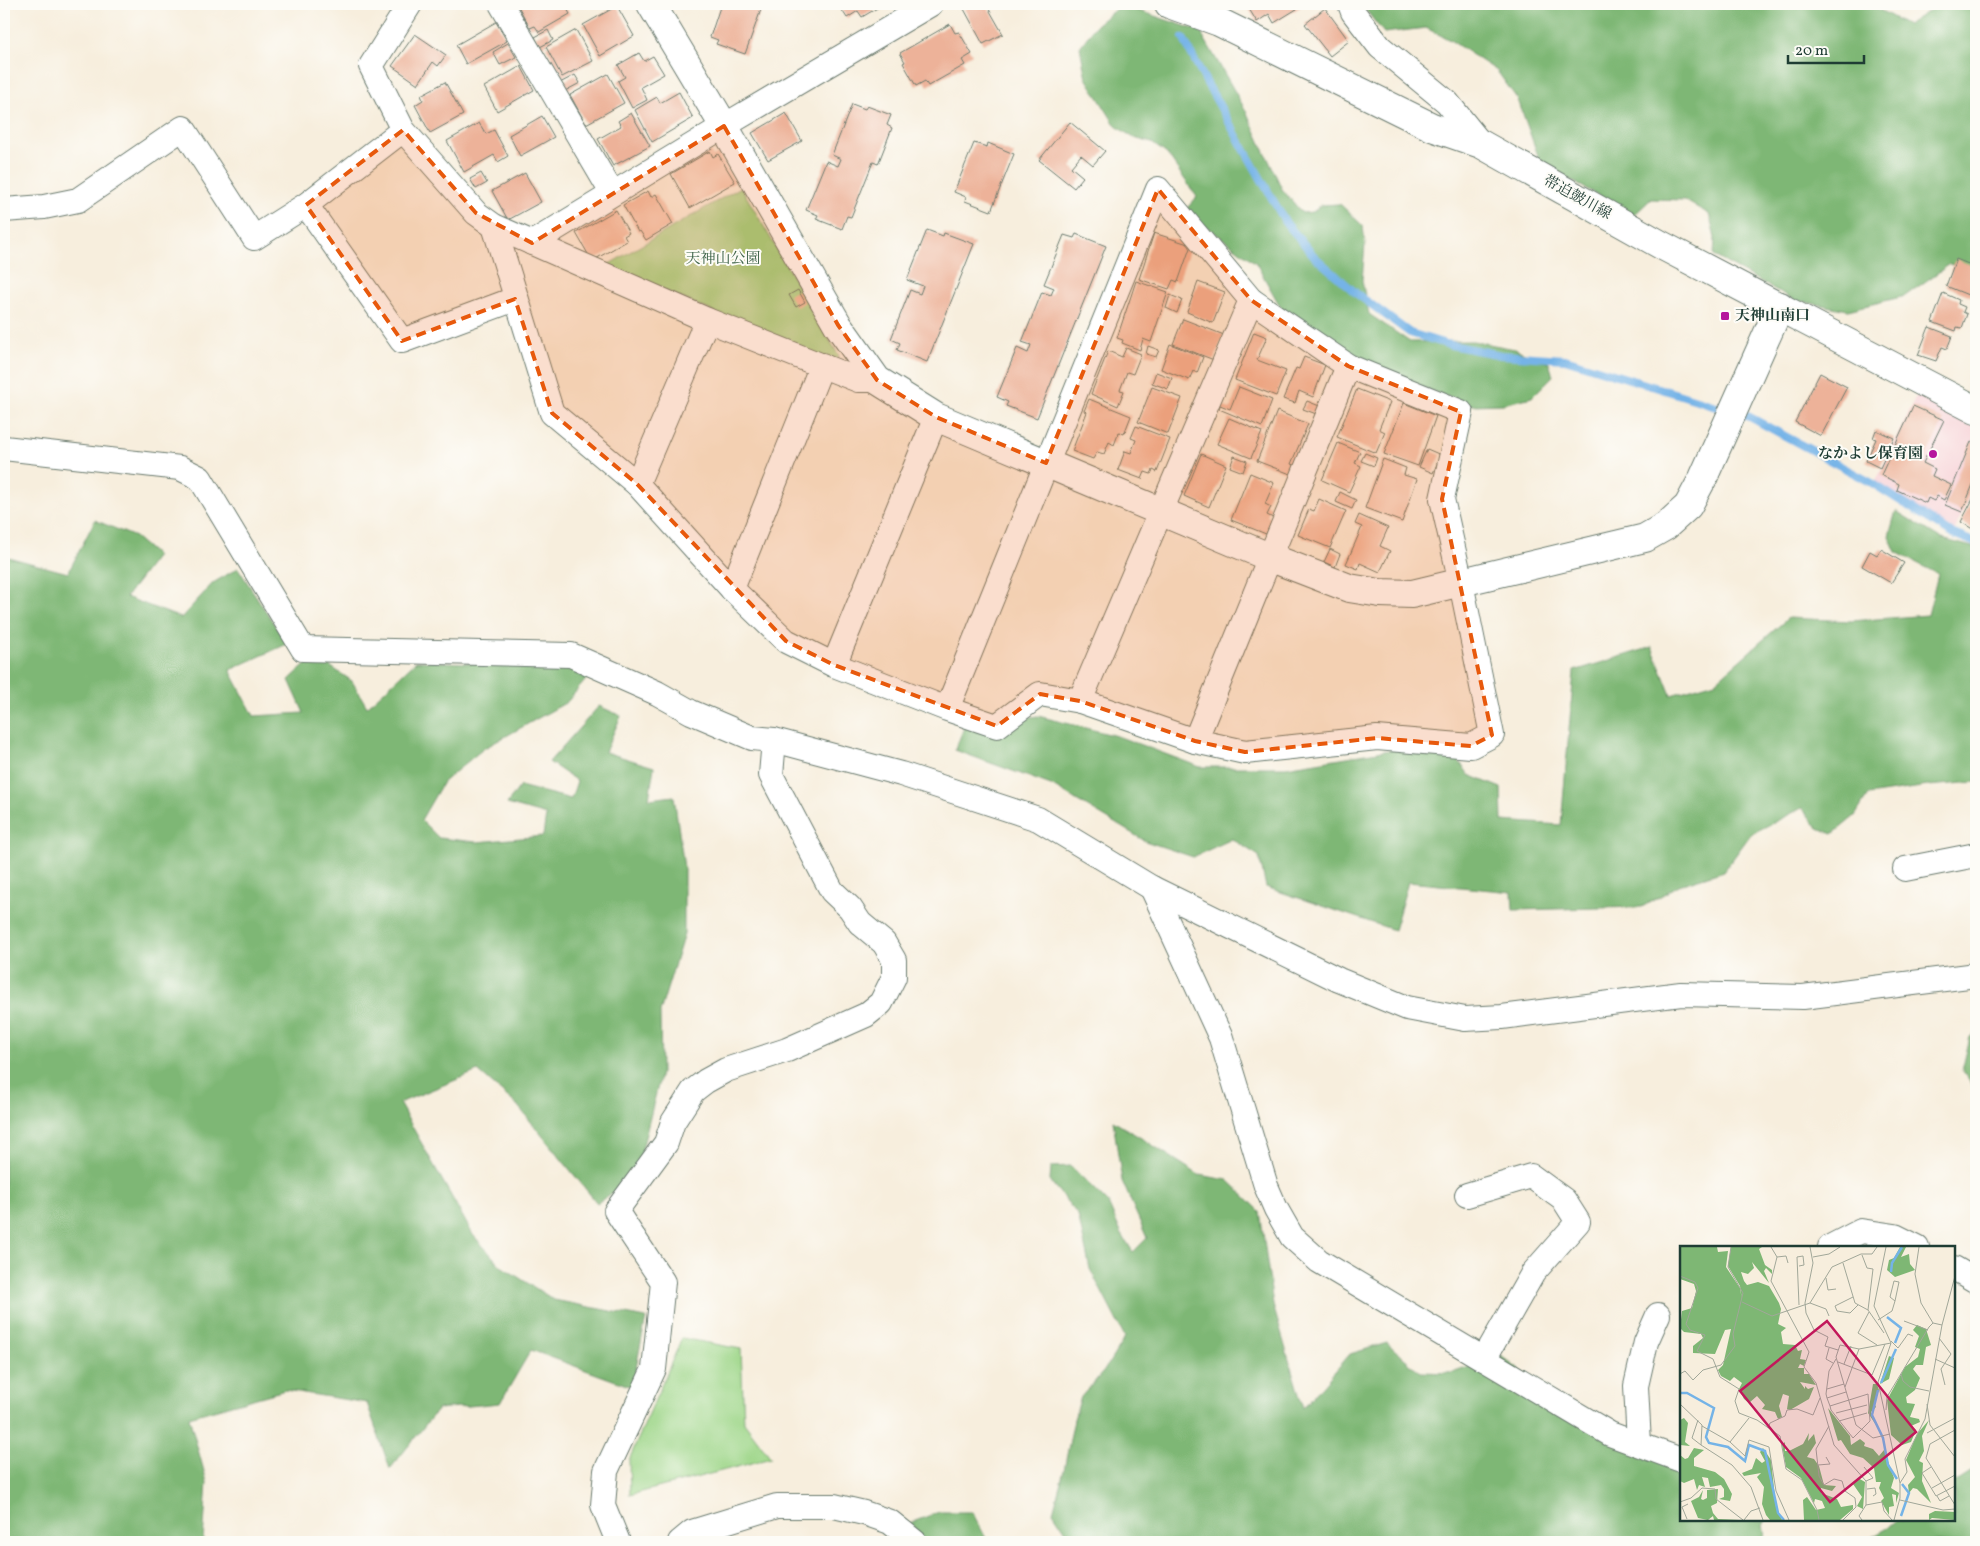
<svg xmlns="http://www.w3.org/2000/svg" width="1980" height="1546" font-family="Vollkorn,'Noto Serif JP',serif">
  <rect width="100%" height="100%" fill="#fdfcf7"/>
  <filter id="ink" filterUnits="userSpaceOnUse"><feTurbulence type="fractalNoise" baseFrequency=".02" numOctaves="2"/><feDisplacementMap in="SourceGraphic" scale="10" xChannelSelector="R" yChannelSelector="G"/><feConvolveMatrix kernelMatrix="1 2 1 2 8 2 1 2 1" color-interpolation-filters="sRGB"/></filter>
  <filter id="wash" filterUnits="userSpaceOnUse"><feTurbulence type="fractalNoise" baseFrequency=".0096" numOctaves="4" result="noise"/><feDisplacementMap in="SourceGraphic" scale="20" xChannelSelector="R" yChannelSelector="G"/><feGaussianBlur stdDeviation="1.12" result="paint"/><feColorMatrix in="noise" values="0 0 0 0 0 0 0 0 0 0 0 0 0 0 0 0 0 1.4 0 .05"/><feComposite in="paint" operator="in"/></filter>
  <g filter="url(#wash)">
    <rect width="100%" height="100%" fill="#f7eedd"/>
    <polygon fill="#f7cfd5" points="1917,395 1976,427 1976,481 1955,530 1912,506 1876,481"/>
    <g fill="#9dd688" stroke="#5e8a5e">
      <polygon points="741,187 839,356 833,363 606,266"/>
      <polygon points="682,1338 741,1349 744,1422 771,1458 630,1495 629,1460"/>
    </g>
    <g fill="#7eb774" stroke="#4e7a54">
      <polygon points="1361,4 1869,4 1907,25 1939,4 1966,4 1976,18 1976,270 1950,264 1905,296 1848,310 1794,300 1714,256 1715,238 1709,214 1684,200 1651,199 1634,215 1541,164 1518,100 1497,71 1450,40 1426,28 1384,33"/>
      <polygon points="1121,5 1200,31 1246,111 1282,189 1302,213 1313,212 1321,205 1340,204 1363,226 1365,244 1362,281 1369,314 1410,342 1473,341 1515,349 1549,363 1553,376 1532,397 1503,404 1470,405 1351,361 1285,315 1256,263 1200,222 1187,208 1197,197 1167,154 1152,143 1134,138 1116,126 1086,78 1080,47 1096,25"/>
      <polygon points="1896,511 1942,539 1976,548 1976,782 1928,786 1868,795 1855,816 1833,834 1818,828 1802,808 1751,834 1724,871 1679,885 1642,907 1513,910 1512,892 1408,882 1394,930 1266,887 1259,856 1232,839 1193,857 1145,841 1051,785 955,750 967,720 997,721 1038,716 1117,736 1200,767 1286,767 1408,747 1452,751 1469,775 1501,788 1502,821 1561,825 1574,671 1652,647 1671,695 1715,682 1788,618 1851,621 1928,615 1938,574 1896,552 1889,536"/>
      <polygon points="95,520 135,537 157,556 126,597 181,618 213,583 238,568 287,644 230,670 254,716 304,713 289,680 315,656 352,681 367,707 416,661 596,668 567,702 483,749 443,782 421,820 439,838 477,842 543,836 546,815 507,804 520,786 571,799 577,781 549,762 599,706 621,716 605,752 654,767 649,799 674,796 684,868 684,934 660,1012 661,1073 635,1178 597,1203 518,1106 478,1071 399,1103 473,1235 501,1266 554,1300 646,1318 632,1387 531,1350 500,1403 438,1409 390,1469 367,1403 285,1390 189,1417 207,1482 203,1542 4,1542 4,556 68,573"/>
      <polygon points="1976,1032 1976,1090 1962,1071 1970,1037"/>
      <polygon points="1113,1121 1146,1141 1199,1175 1228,1180 1260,1211 1273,1305 1303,1408 1350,1354 1387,1343 1420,1372 1452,1373 1501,1356 1571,1410 1663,1444 1681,1447 1681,1520 1766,1520 1762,1524 1765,1542 1073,1542 1053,1512 1064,1470 1074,1419 1081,1397 1104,1371 1125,1337 1090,1269 1078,1215 1050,1181 1051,1167 1071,1166 1108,1203 1121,1233 1133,1252 1147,1238 1122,1181"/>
      <polygon points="1976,1468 1976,1542 1863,1542 1888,1528 1897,1520 1954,1520 1954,1482"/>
      <polygon points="939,1512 972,1512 988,1542 923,1542 910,1523"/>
    </g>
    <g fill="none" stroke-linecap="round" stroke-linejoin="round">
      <polyline stroke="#74b3e7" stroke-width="8" points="1183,38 1205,80 1286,223 1315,257 1357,294 1410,333 1446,344 1501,355 1565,359 1748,416 1872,483 1951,533 1976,543"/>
    </g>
    <g id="blocks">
      <g fill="#edb299">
        <polygon points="517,4 564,4 570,14 539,32 535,26 530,28"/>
        <polygon points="721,4 763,4 745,54 716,44 718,40 710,37"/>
        <polygon points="838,4 884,4 862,17 858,11 847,18"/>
        <polygon points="974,4 986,4 1003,34 983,44 964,9"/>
        <polygon points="1246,4 1305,4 1274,23 1269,14 1257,22"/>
        <polygon points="617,6 634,36 600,56 583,25"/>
        <polygon points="1325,8 1349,41 1330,56 1305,24"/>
        <polygon points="496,22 507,41 466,64 456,45"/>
        <polygon points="950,24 955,33 959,32 972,54 962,60 965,65 928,86 925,81 916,86 903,63 905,62 900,53"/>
        <polygon points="548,30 553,40 540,47 535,37"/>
        <polygon points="576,30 593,61 562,77 546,47"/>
        <polygon points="415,34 446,55 438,66 433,62 418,84 392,66"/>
        <polygon points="508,43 516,57 500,65 493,52"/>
        <polygon points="639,53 644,61 653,56 664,74 641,87 647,100 632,108 618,81 625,77 618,65"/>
        <polygon points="521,66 534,90 497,111 484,87"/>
        <polygon points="608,74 624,103 586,124 570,95"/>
        <polygon points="575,75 580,83 563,92 558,84"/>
        <polygon points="445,82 463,115 430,133 415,105 423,100 421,95"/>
        <polygon points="679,92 693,118 652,142 635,110 657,97 660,103"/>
        <polygon points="852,104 865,109 867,106 891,115 887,125 892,128 878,164 873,162 851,217 847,216 842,229 816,219 818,215 806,210 826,161 838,166 841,159 832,155"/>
        <polygon points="631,113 650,146 613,166 598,139 621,126 618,121"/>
        <polygon points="786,113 802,141 768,160 752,133"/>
        <polygon points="542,116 554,137 520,156 509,135"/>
        <polygon points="1070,122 1105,151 1093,165 1081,155 1071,167 1083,177 1074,188 1039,160"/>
        <polygon points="479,123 486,134 494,130 508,156 498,162 494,155 464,172 447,141"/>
        <polygon points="974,143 987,147 988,143 1014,154 991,211 965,201 966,197 954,192"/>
        <polygon points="710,151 713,157 718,154 735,182 690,208 671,174"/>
        <polygon points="481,173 487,183 476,189 470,179"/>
        <polygon points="525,173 541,202 508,220 492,191"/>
        <polygon points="648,191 651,197 656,194 673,224 646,240 640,231 638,232 623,205"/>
        <polygon points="616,210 629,233 624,236 627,241 592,261 576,233"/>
        <polygon points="927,230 943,236 944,233 974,244 927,362 897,350 900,343 891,339 910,290 920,294 923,286 907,280"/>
        <polygon points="1154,233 1191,245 1178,282 1173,280 1169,289 1139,279"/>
        <polygon points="1076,234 1106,246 1037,418 1006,406 1008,402 997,397 1017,348 1028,353 1031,345 1022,342 1042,292 1051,295 1054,288 1044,284 1064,235 1074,238"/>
        <polygon points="1956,259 1976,267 1976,289 1973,297 1946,286"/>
        <polygon points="1136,281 1168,292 1151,342 1143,339 1140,350 1122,343 1123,340 1117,338"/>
        <polygon points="1198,282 1225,292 1213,323 1187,312"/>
        <polygon points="798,290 805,302 796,307 789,295"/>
        <polygon points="1943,293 1959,300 1958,304 1965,307 1963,312 1967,314 1962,328 1957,327 1956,331 1932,322"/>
        <polygon points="1170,295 1182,300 1177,313 1166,308"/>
        <polygon points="1183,319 1224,335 1214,360 1173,344"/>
        <polygon points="1929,327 1952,336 1947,349 1942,347 1936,361 1918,355"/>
        <polygon points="1254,332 1267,337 1257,360 1286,371 1276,396 1235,380"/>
        <polygon points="1170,344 1203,357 1197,373 1193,371 1189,380 1161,369"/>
        <polygon points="1148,346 1159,350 1156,357 1146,354"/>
        <polygon points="1126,348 1141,354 1133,374 1127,372 1120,390 1124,391 1118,406 1091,394 1108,351 1122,357"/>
        <polygon points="1304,357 1325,365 1313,397 1299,391 1295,403 1283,399 1296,368 1299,369"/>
        <polygon points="1156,372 1172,378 1168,389 1152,383"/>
        <polygon points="1820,373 1847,387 1821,436 1795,422"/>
        <polygon points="1152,387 1182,398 1168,434 1138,422"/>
        <polygon points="1239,387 1272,400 1262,427 1219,409 1220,405 1230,409"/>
        <polygon points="1357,389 1390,402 1379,429 1385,432 1376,453 1337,437"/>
        <polygon points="1089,399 1131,416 1124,434 1119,432 1114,445 1109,442 1104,454 1097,452 1093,459 1072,451 1087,412 1084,411"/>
        <polygon points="1307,401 1322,407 1319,415 1303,409"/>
        <polygon points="1404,403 1436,416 1418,466 1384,454"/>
        <polygon points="1913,406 1944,420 1923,463 1935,469 1932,476 1951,485 1944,500 1937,496 1934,501 1928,498 1926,503 1897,490 1899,484 1881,475"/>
        <polygon points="1277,411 1308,424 1291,464 1297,466 1293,475 1257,461"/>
        <polygon points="1229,418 1262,432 1251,458 1217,444"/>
        <polygon points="1136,426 1170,439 1157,472 1153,470 1151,474 1145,472 1142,479 1118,470 1125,451 1131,453 1136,440 1131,438"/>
        <polygon points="1876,430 1894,438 1880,468 1866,461 1876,439 1873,438"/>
        <polygon points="1971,442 1976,444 1976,477 1962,512 1945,505"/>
        <polygon points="1338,443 1360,452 1355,463 1361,466 1349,492 1322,480"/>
        <polygon points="1427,449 1441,455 1433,473 1419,467"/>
        <polygon points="1365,453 1377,458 1374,466 1361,461"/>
        <polygon points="1201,454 1226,465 1209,507 1184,496"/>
        <polygon points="1234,456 1247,461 1243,472 1230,467"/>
        <polygon points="1383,459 1406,468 1404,475 1417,479 1402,522 1365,508"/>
        <polygon points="1250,473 1274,483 1265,504 1271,507 1267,515 1273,518 1266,534 1231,520"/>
        <polygon points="1340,492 1356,500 1352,509 1336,502"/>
        <polygon points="1974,497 1976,498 1976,531 1961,522"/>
        <polygon points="1319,499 1346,511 1330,548 1298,535 1309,509 1314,511"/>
        <polygon points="1359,515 1388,528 1380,546 1390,551 1380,572 1360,563 1358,569 1346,564 1362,527 1355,524"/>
        <polygon points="1330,549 1340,554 1335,567 1324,562"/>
        <polygon points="1881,549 1904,563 1891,583 1862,566 1870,551 1877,555"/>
      </g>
    </g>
  </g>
  <g filter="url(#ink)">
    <use href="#blocks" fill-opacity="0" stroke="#6b7b6f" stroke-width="1"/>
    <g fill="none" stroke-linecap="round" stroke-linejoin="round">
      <defs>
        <g id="minor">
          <polyline points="410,4 371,66 403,130 476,213 494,226 707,320 858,380 877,380"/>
          <polyline points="501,4 612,193"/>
          <polyline points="1350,4 1353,12 1380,47 1447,102 1481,144"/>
          <polyline points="306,205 402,341 515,299"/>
          <polyline points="4,210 44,207 78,200 183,128 254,238 306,205 403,130"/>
          <polyline points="494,226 552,413 637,484 732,589 786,641 834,665 947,709 997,726 1040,694 1080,701 1195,741 1245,752 1377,738 1471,746 1492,735 1461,583 1442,499 1461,412 1348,366 1251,300 1158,189 947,709"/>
          <polyline points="532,243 724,126 931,4"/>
          <polyline points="4,448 180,468 200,478 303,649 571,655 657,693 691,712 752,738 774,740 901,774 1038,819 1152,888 1339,980 1407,1008 1465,1019 1502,1017 1681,994 1803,997 1976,975"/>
          <polyline points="637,484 707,320"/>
          <polyline points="732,589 822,365"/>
          <polyline points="834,665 936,417"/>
          <polyline points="1080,701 1251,300"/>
          <polyline points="1195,741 1348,366"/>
          <polyline points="1905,869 1976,855"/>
          <polyline points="1152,888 1221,1038 1266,1186 1276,1209 1292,1237 1319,1261 1610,1434 1681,1460"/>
          <polyline points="1467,1195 1531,1176 1564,1200 1578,1222 1533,1273 1484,1359"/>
          <polyline points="1830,1247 1861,1231 1895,1236 1917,1247"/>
          <polyline points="1954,1268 1976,1281"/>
          <polyline points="1639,1444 1636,1386 1646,1342 1658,1315"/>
          <polyline points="618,1542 603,1505 606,1471 654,1369 663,1282 616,1211 666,1143 673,1122 693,1091 706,1081 726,1070 787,1050 866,1015 881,1003 894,977 894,960 884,943 860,923 850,908 832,891 771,775 774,740"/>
          <polyline points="680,1542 692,1532 777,1506 834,1506 864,1513 890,1522 915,1542"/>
        </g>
        <g id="tertiary">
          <polyline points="651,4 724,126 838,325 877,380 936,417 1269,557 1349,588 1380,593 1412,594 1645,538 1666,526 1688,506 1703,478 1780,306"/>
          <polyline points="1169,4 1219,22 1432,127 1481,144 1663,246 1976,410"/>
        </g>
      </defs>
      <use href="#minor" stroke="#6b7b6f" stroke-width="26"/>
      <use href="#tertiary" stroke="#6b7b6f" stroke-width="30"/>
      <use href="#minor" stroke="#fff" stroke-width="24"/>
      <use href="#tertiary" stroke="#fff" stroke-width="28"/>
    </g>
  </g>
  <path fill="#e8590c" fill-opacity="0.2" stroke="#e8590c" stroke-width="4" stroke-dasharray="10 6" stroke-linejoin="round" d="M 724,126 L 838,325 L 877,380 L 936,417 L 1046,463 L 1158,189 L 1251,300 L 1348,366 L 1461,412 L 1442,499 L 1492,735 L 1471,746 L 1377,738 L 1245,752 L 1195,741 L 1080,701 L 1040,694 L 997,726 L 834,665 L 786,641 L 637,484 L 552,413 L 515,299 L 402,341 L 306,205 L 403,130 L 476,213 L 532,243 Z"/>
  <g fill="#b5179e" stroke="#fdfcf7" stroke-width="2">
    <rect x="1720" y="311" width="10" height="10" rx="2.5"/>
    <circle cx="1933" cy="454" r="5"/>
  </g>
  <g text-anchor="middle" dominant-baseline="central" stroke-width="4" stroke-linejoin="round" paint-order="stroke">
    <g font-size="15" fill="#1f3d34" stroke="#fdfcf7">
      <text transform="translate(1577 198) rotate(29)">帯迫皷川線</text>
    </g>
    <g font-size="15" fill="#3e6349" stroke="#fdfcf7">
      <text x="723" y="259">天神山公園</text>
    </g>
    <g font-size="15" font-weight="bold" fill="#1f3d34" stroke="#fdfcf7" text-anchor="start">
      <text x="1735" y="316">天神山南口</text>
      <text x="1923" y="454" text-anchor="end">なかよし保育園</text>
    </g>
  </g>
  <g transform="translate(1680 1246)">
    <rect width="275" height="275" fill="#f7eedd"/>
    <path d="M 0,1 L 37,1 L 38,6 L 48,5 L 46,21 L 60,42 L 62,54 L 60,40 L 48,20 L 51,1 L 82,1 L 79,3 L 85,19 L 92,24 L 92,28 L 86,22 L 84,25 L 89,37 L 72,16 L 74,22 L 68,28 L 61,26 L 64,35 L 67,39 L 78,36 L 89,40 L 99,57 L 101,63 L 98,78 L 106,82 L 101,86 L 103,98 L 115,99 L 118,105 L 122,104 L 120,113 L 126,114 L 124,120 L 120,118 L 118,122 L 124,122 L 124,128 L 129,128 L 136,139 L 120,136 L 125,143 L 125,140 L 128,143 L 134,141 L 129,153 L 110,164 L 107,163 L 109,150 L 103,148 L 99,160 L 102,171 L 98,173 L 95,166 L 82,163 L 85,159 L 77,150 L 69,157 L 64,153 L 59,143 L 62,137 L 54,131 L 50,135 L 41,130 L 38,124 L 43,119 L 51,83 L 45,84 L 35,108 L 13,107 L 13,100 L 23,92 L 21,88 L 4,86 L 0,82 L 2,65 L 12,62 L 16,45 L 14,38 L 0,33 ZM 220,1 L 226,1 L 221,11 L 229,8 L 230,18 L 235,24 L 215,31 L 207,24 L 209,14 L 214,12 ZM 237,79 L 246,83 L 251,99 L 246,101 L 243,119 L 236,119 L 233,123 L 240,132 L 235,144 L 226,151 L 227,157 L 235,158 L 230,171 L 239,173 L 240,176 L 231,180 L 236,184 L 231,196 L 222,199 L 211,189 L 207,154 L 225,121 L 238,111 L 240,103 L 235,101 L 239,90 L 233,84 ZM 209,110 L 214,112 L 209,133 L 200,138 ZM 193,138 L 197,138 L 199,144 L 194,157 L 196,161 L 191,166 L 196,179 L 188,167 ZM 148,162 L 170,190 L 171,199 L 180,193 L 185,197 L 184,200 L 193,203 L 199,210 L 204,204 L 214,232 L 211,242 L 219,247 L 216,257 L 216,249 L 212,248 L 214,260 L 209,261 L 209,269 L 201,255 L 204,252 L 199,242 L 201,236 L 196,236 L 194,222 L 183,212 L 170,208 L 161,194 L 158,195 ZM 4,172 L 8,177 L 5,196 L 10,200 L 0,199 L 0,174 ZM 249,174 L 242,190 L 244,205 L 239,215 L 243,217 L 242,235 L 251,257 L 237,243 L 233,242 L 229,247 L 228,239 L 235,231 L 226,214 L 237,188 ZM 129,187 L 128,195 L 134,188 L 136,197 L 127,211 L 134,213 L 139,220 L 144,239 L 156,240 L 152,245 L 141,242 L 141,247 L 157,253 L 161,261 L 173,259 L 173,263 L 160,274 L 124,274 L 123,254 L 127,251 L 136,264 L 145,262 L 142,255 L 135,253 L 134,257 L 121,232 L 106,221 L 102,199 L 105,196 L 105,205 L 109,205 L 123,198 ZM 14,202 L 24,204 L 14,212 L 14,220 L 35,226 L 44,233 L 52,248 L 50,255 L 39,253 L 44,251 L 44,243 L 41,239 L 30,241 L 28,232 L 22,231 L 25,241 L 19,239 L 17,244 L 14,233 L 4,237 L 0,235 L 0,209 L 5,213 L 8,212 ZM 83,202 L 91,214 L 96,261 L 102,274 L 90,274 L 86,269 L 82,258 L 84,241 L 77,231 L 81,227 L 64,230 L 62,227 L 72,223 L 76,212 L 82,217 L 85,215 L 80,206 ZM 178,232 L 185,236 L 183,263 L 177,260 L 182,251 L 173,238 ZM 38,243 L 37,257 L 31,260 L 33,267 L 38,273 L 59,274 L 34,274 L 33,270 L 28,274 L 18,272 L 11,255 L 19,251 L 23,244 L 21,253 L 23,254 L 27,252 L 27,244 ZM 255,265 L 275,266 L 275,274 L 252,272 L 249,274 L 249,268 Z" fill="#7eb774"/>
    <path fill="none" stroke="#74b3e7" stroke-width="2.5" d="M 211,26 L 212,17 L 222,1M 207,71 L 221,82 L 215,97M 201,137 L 216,103M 198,144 L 192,169 L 203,192 L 208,219 L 217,233M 0,147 L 7,147 L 34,162 L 26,191 L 29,197 L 48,201 L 65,215 L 69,199 L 85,205 L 98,267 L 104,274M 221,270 L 229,247 L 222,238"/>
    <path fill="none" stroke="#a1a799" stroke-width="1" d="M 91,1 L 97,11 L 91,35 L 129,106 L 124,121 L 136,137 L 154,199 L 186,235 L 186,259 L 179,270 L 182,274M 130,1 L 133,17 L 125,57 L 126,67 L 134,84 L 148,91 L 145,100 L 158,104M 206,1 L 194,60 L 211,97 L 198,136 L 220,237 L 220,252 L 214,274M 239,1 L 235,28 L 241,57 L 253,77M 182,9 L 187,22 L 193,23 L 188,64M 97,11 L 106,10 L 108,17M 133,11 L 149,8 L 160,1M 163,17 L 175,57 L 188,64 L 204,87M 119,20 L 124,19 L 123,10 L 117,11 L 119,59M 0,30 L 15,36 L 18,42 L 6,78 L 10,84 L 25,89 L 17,105 L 33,113 L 40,131 L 59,143 L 55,155 L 59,167 L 77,174 L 100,190 L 106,223 L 122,234 L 137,264 L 139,274M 146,32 L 148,44 L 156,43M 173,51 L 155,60 L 157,65 L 170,67 L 178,59M 62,56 L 92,70 L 130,57 L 152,21 L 181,8 L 192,8 L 197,1M 130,57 L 146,63 L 149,70M 189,66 L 178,87 L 197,99M 198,74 L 212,65 L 215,55 L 219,36 L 214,35 L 210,51 L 215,55M 224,75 L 248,84M 259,92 L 271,108 L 261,123 L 265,139M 211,95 L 218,102 L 228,88 L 233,90M 149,102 L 146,113 L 153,117M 255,113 L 275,122M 158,116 L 192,129 L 205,98M 164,118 L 171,100M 0,128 L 5,125 L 13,134 L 23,124 L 41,119 L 55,100 L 53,88 L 63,47 L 48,21 L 51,1M 221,128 L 223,135 L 230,141 L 249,145M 165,141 L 179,103M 147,143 L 164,138M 147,152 L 166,146M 0,158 L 22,179 L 21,199 L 52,219 L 71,241 L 83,274M 247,158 L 250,179 L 275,211M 150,160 L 188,148 L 190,175 L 173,192 L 151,164 L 150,160 L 147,152 L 146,148 L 149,125 L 156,113M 206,164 L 207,151 L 249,81 L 253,77 L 262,79M 156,167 L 187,159M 18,174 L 12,192 L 21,199M 159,175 L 187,167M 22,180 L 50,196 L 69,172M 149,180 L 136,203 L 139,230 L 144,239 L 154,233 L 162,235 L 165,245 L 175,252 L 176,261 L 163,274M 88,182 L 90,177 L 105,170 L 107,164 L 117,163 L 133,169 L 140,152M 275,184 L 250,198 L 246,212 L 275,259M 247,187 L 275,172M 210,188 L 193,192 L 176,179 L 156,111 L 160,99 L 179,103 L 211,97M 50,196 L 65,210 L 69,194 L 89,201 L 96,245 L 109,274M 138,219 L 150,218 L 146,211M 184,221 L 193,232 L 186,235M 251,221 L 242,227 L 256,250 L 275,240M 220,237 L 227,226 L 225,213 L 245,173 L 262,79 L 275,30M 252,242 L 275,229M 187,243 L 195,242 L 196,248 L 193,250M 257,250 L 260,255 L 269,250M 220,254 L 263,264 L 275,263M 0,256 L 11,252 L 22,242 L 35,243 L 36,253 L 63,274M 186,259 L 202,256 L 204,265 L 212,274M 7,273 L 2,261 L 8,258M 64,274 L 71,265 L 80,262"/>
    <path fill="#c2185b" fill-opacity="0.15" stroke="#c2185b" stroke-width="2.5" d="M 147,75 L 236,186 L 150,256 L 60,145 Z"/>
    <rect width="275" height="275" fill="none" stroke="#1f3d34" stroke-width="2.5"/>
  </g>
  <rect width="1980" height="1546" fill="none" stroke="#fdfcf7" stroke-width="20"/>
  <path d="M1788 55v8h76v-8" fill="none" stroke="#1f3d34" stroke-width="2.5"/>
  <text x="1795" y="55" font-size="15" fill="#1f3d34" stroke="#fdfcf7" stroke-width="4" paint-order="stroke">20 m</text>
</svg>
